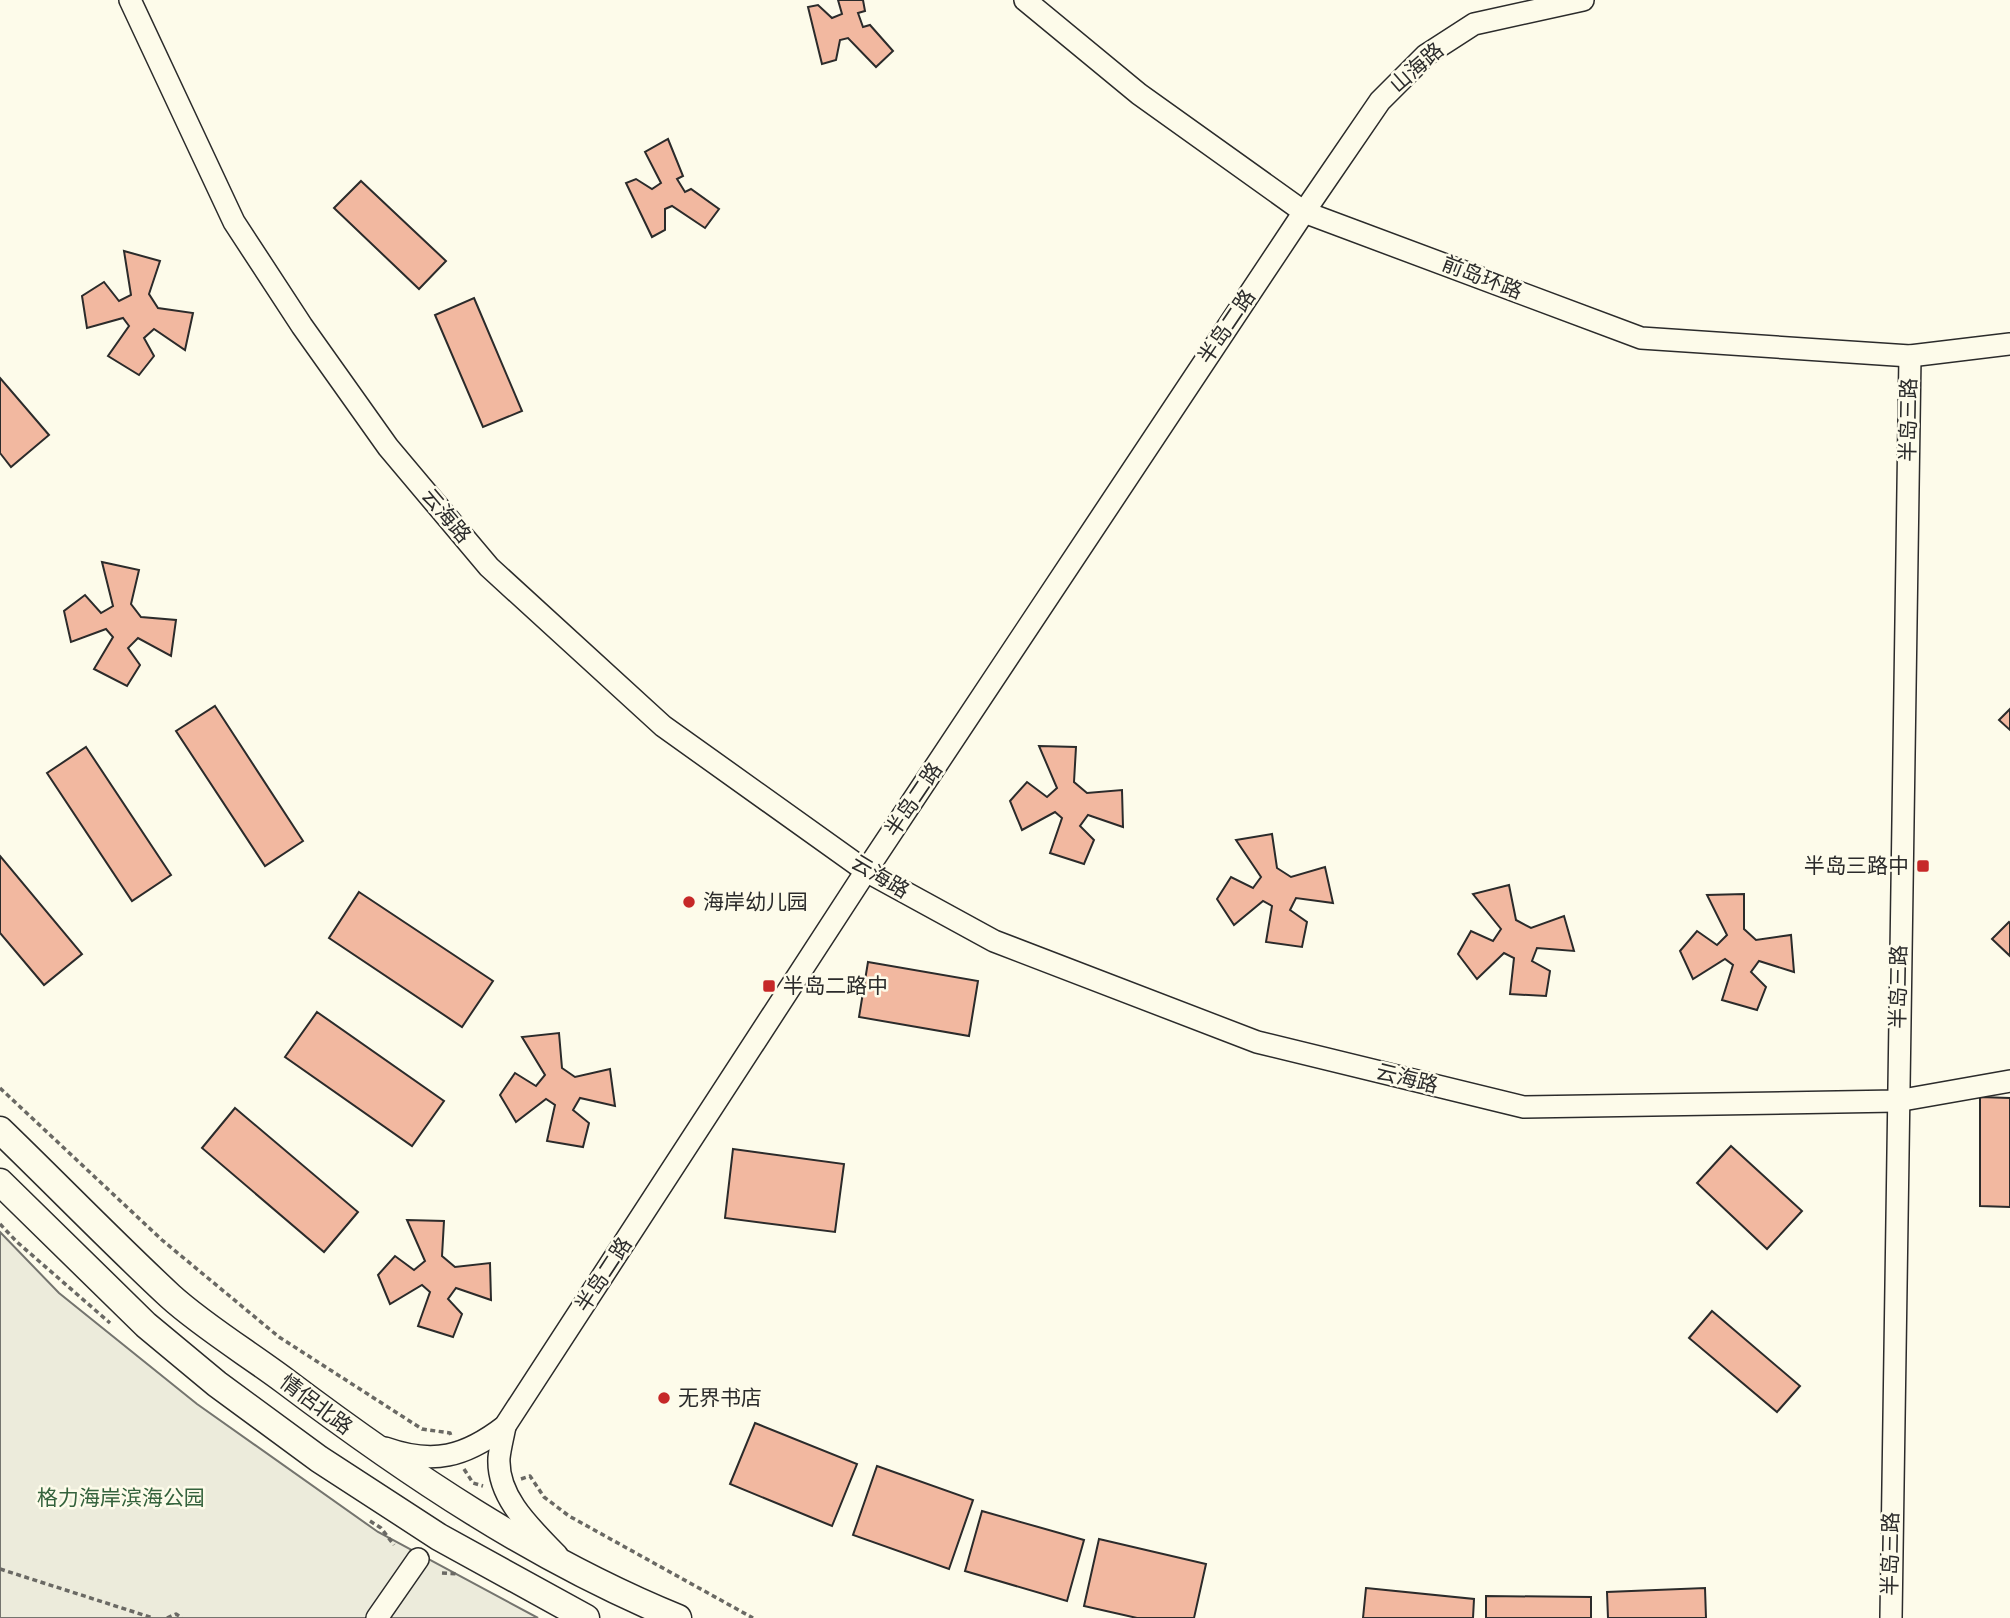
<svg xmlns="http://www.w3.org/2000/svg" width="2010" height="1618" font-family="'Alegreya Sans','Noto Sans SC',sans-serif">
  <rect width="100%" height="100%" fill="#fdfbea"/>
  <polygon fill="#ecebdb" stroke="#74746e" stroke-width="2" points="0,1232 59,1293 197,1404 378,1532 538,1618 0,1618"/>
  <g fill="#f2b8a0" stroke="#2b2b2b" stroke-width="2">
    <polygon points="838,0 863,0 865,11 858,13 863,27 870,25 893,51 876,67 848,38 840,40 836,60 822,64 808,7 818,5 832,18 842,14"/>
    <polygon points="668,139 683,176 677,179 685,192 691,189 719,209 705,228 672,206 665,209 665,230 652,237 626,183 636,179 652,189 661,183 645,152"/>
    <polygon points="361,181 446,261 419,289 334,208"/>
    <polygon points="124,251 160,261 149,294 158,308 193,313 185,350 154,329 144,338 154,356 139,375 108,356 129,326 123,318 87,328 82,296 104,282 119,301 131,295"/>
    <polygon points="474,298 522,411 483,427 435,315"/>
    <polygon points="0,378 49,435 11,467 0,453"/>
    <polygon points="102,562 139,570 131,604 141,617 176,620 171,656 138,638 128,648 140,665 127,686 94,669 113,637 106,629 71,642 64,611 85,595 101,613 113,606"/>
    <polygon points="215,706 303,841 265,866 176,731"/>
    <polygon points="2010,709 2010,730 1999,720"/>
    <polygon points="1039,746 1076,747 1074,782 1087,793 1122,790 1123,827 1088,815 1080,826 1094,840 1084,864 1050,853 1062,818 1055,812 1022,830 1010,801 1027,782 1047,797 1057,788"/>
    <polygon points="86,747 171,875 132,901 47,773"/>
    <polygon points="1272,834 1277,868 1291,877 1325,867 1333,903 1296,898 1290,910 1307,922 1302,947 1266,942 1272,906 1263,901 1234,925 1217,899 1231,877 1253,888 1261,877 1236,840"/>
    <polygon points="0,856 82,954 44,985 0,933"/>
    <polygon points="1509,885 1516,920 1531,928 1564,916 1574,951 1537,948 1532,961 1550,971 1546,996 1510,994 1514,958 1504,953 1477,979 1458,954 1471,931 1493,941 1501,929 1473,894"/>
    <polygon points="359,892 493,981 462,1027 329,938"/>
    <polygon points="1744,894 1744,929 1756,940 1791,935 1794,972 1759,961 1751,972 1766,987 1757,1010 1722,1000 1733,965 1725,959 1693,979 1680,951 1697,931 1717,945 1727,935 1707,895"/>
    <polygon points="2009,922 2010,923 2010,956 1992,939"/>
    <polygon points="868,962 978,981 969,1036 859,1017"/>
    <polygon points="317,1012 444,1101 412,1146 285,1057"/>
    <polygon points="559,1033 562,1068 575,1077 610,1069 615,1106 580,1098 573,1110 589,1123 583,1147 547,1141 555,1105 546,1099 516,1122 500,1095 515,1073 536,1086 545,1075 522,1037"/>
    <polygon points="1980,1097 2010,1098 2010,1207 1980,1206"/>
    <polygon points="235,1108 358,1212 324,1252 202,1148"/>
    <polygon points="1731,1146 1802,1211 1767,1249 1697,1183"/>
    <polygon points="733,1149 844,1164 835,1232 725,1218"/>
    <polygon points="407,1220 444,1221 442,1256 455,1267 490,1263 491,1300 456,1288 448,1299 462,1314 453,1337 418,1326 430,1292 422,1285 390,1304 378,1275 395,1256 414,1270 425,1261"/>
    <polygon points="1712,1311 1800,1386 1777,1412 1689,1338"/>
    <polygon points="755,1423 857,1464 832,1526 730,1484"/>
    <polygon points="877,1466 973,1500 949,1569 853,1535"/>
    <polygon points="982,1511 1084,1540 1067,1601 965,1571"/>
    <polygon points="1099,1539 1206,1564 1194,1618 1137,1618 1084,1606"/>
    <polygon points="1366,1588 1474,1599 1473,1618 1363,1618"/>
    <polygon points="1705,1588 1706,1618 1608,1618 1607,1592"/>
    <polygon points="1486,1596 1591,1597 1591,1618 1486,1618"/>
  </g>
  <g fill="none" stroke-linecap="round" stroke-linejoin="round">
    <defs>
      <g id="minor">
        <polyline points="130,0 234,222 302,326 388,447 489,567 663,726 866,871 994,941 1257,1042 1524,1107 1897,1101 2010,1081"/>
        <polyline points="1025,0 1139,94 1304,212 1641,338 1910,356 2010,344"/>
        <path d="M 505,1426 C 503,1437 500,1448 499,1458 C 497,1498 532,1529 557,1555"/>
        <path d="M 385,1448 C 433,1465 465,1457 505,1426 L 866,871 L 1304,212 L 1380,101 L 1426,55 L 1474,24 L 1583,0"/>
        <polyline points="377,1618 418,1559"/>
        <polyline points="1891,1618 1910,356"/>
      </g>
      <g id="major">
        <path d="M 0,1130 C 57,1185 112,1242 170,1296 C 203,1326 249,1354 285,1381 C 407,1473 536,1560 678,1618"/>
        <polyline points="0,1182 146,1325 217,1384 319,1459 439,1537 586,1618"/>
      </g>
    </defs>
    <use href="#minor" stroke="#2b2b2b" stroke-width="24"/>
    <use href="#major" stroke="#2b2b2b" stroke-width="29"/>
    <g stroke="#6a6964" stroke-width="3.5" stroke-dasharray="5 3.5" stroke-linecap="butt">
      <polyline points="0,1088 162,1240 279,1337 422,1429 450,1433 451,1436"/>
      <polyline points="0,1224 17,1242 110,1323"/>
      <polyline points="464,1469 473,1483 483,1486"/>
      <polyline points="521,1479 530,1476 544,1497 569,1516 753,1618"/>
      <polyline points="370,1521 381,1528 394,1545"/>
      <polyline points="0,1569 153,1618"/>
      <polyline points="442,1573 458,1574"/>
      <polyline points="167,1618 176,1614 182,1618"/>
    </g>
    <use href="#minor" stroke="#fdfbea" stroke-width="21"/>
    <use href="#major" stroke="#fdfbea" stroke-width="26"/>
  </g>
  <g fill="#c62828" stroke="#fdfbea" stroke-width="2.5">
    <rect x="1916" y="859" width="14" height="14" rx="3.5"/>
    <circle cx="689" cy="902" r="7"/>
    <rect x="762" y="979" width="14" height="14" rx="3.5"/>
    <circle cx="664" cy="1398" r="7"/>
  </g>
  <g text-anchor="middle" dominant-baseline="central" stroke-width="5" stroke-linejoin="round" paint-order="stroke">
    <g font-size="21" fill="#2b2b2b" stroke="#fdfbea">
      <text transform="translate(1417 68) rotate(-41)">山海路</text>
      <text transform="translate(1482 278) rotate(21)">前岛环路</text>
      <text transform="translate(1227 327) rotate(-56)">半岛二路</text>
      <text transform="translate(1909 420) rotate(-89)">半岛三路</text>
      <text transform="translate(446 516) rotate(50)">云海路</text>
      <text transform="translate(914 800) rotate(-56)">半岛二路</text>
      <text transform="translate(880 877) rotate(31)">云海路</text>
      <text transform="translate(1899 987) rotate(-89)">半岛三路</text>
      <text transform="translate(1407 1079) rotate(14)">云海路</text>
      <text transform="translate(604 1275) rotate(-57)">半岛二路</text>
      <text transform="translate(316 1405) rotate(37)">情侶北路</text>
      <text transform="translate(1891 1554) rotate(-89)">半岛三路</text>
    </g>
    <g font-size="21" fill="#2b2b2b" stroke="#fdfbea" text-anchor="start">
      <text x="1909" y="866" text-anchor="end">半岛三路中</text>
      <text x="703" y="902">海岸幼儿园</text>
      <text x="783" y="986">半岛二路中</text>
      <text x="678" y="1398">无界书店</text>
    </g>
    <g font-size="21" fill="#34623c" stroke="#fdfbea">
      <text x="121" y="1498">格力海岸滨海公园</text>
    </g>
  </g>
</svg>
